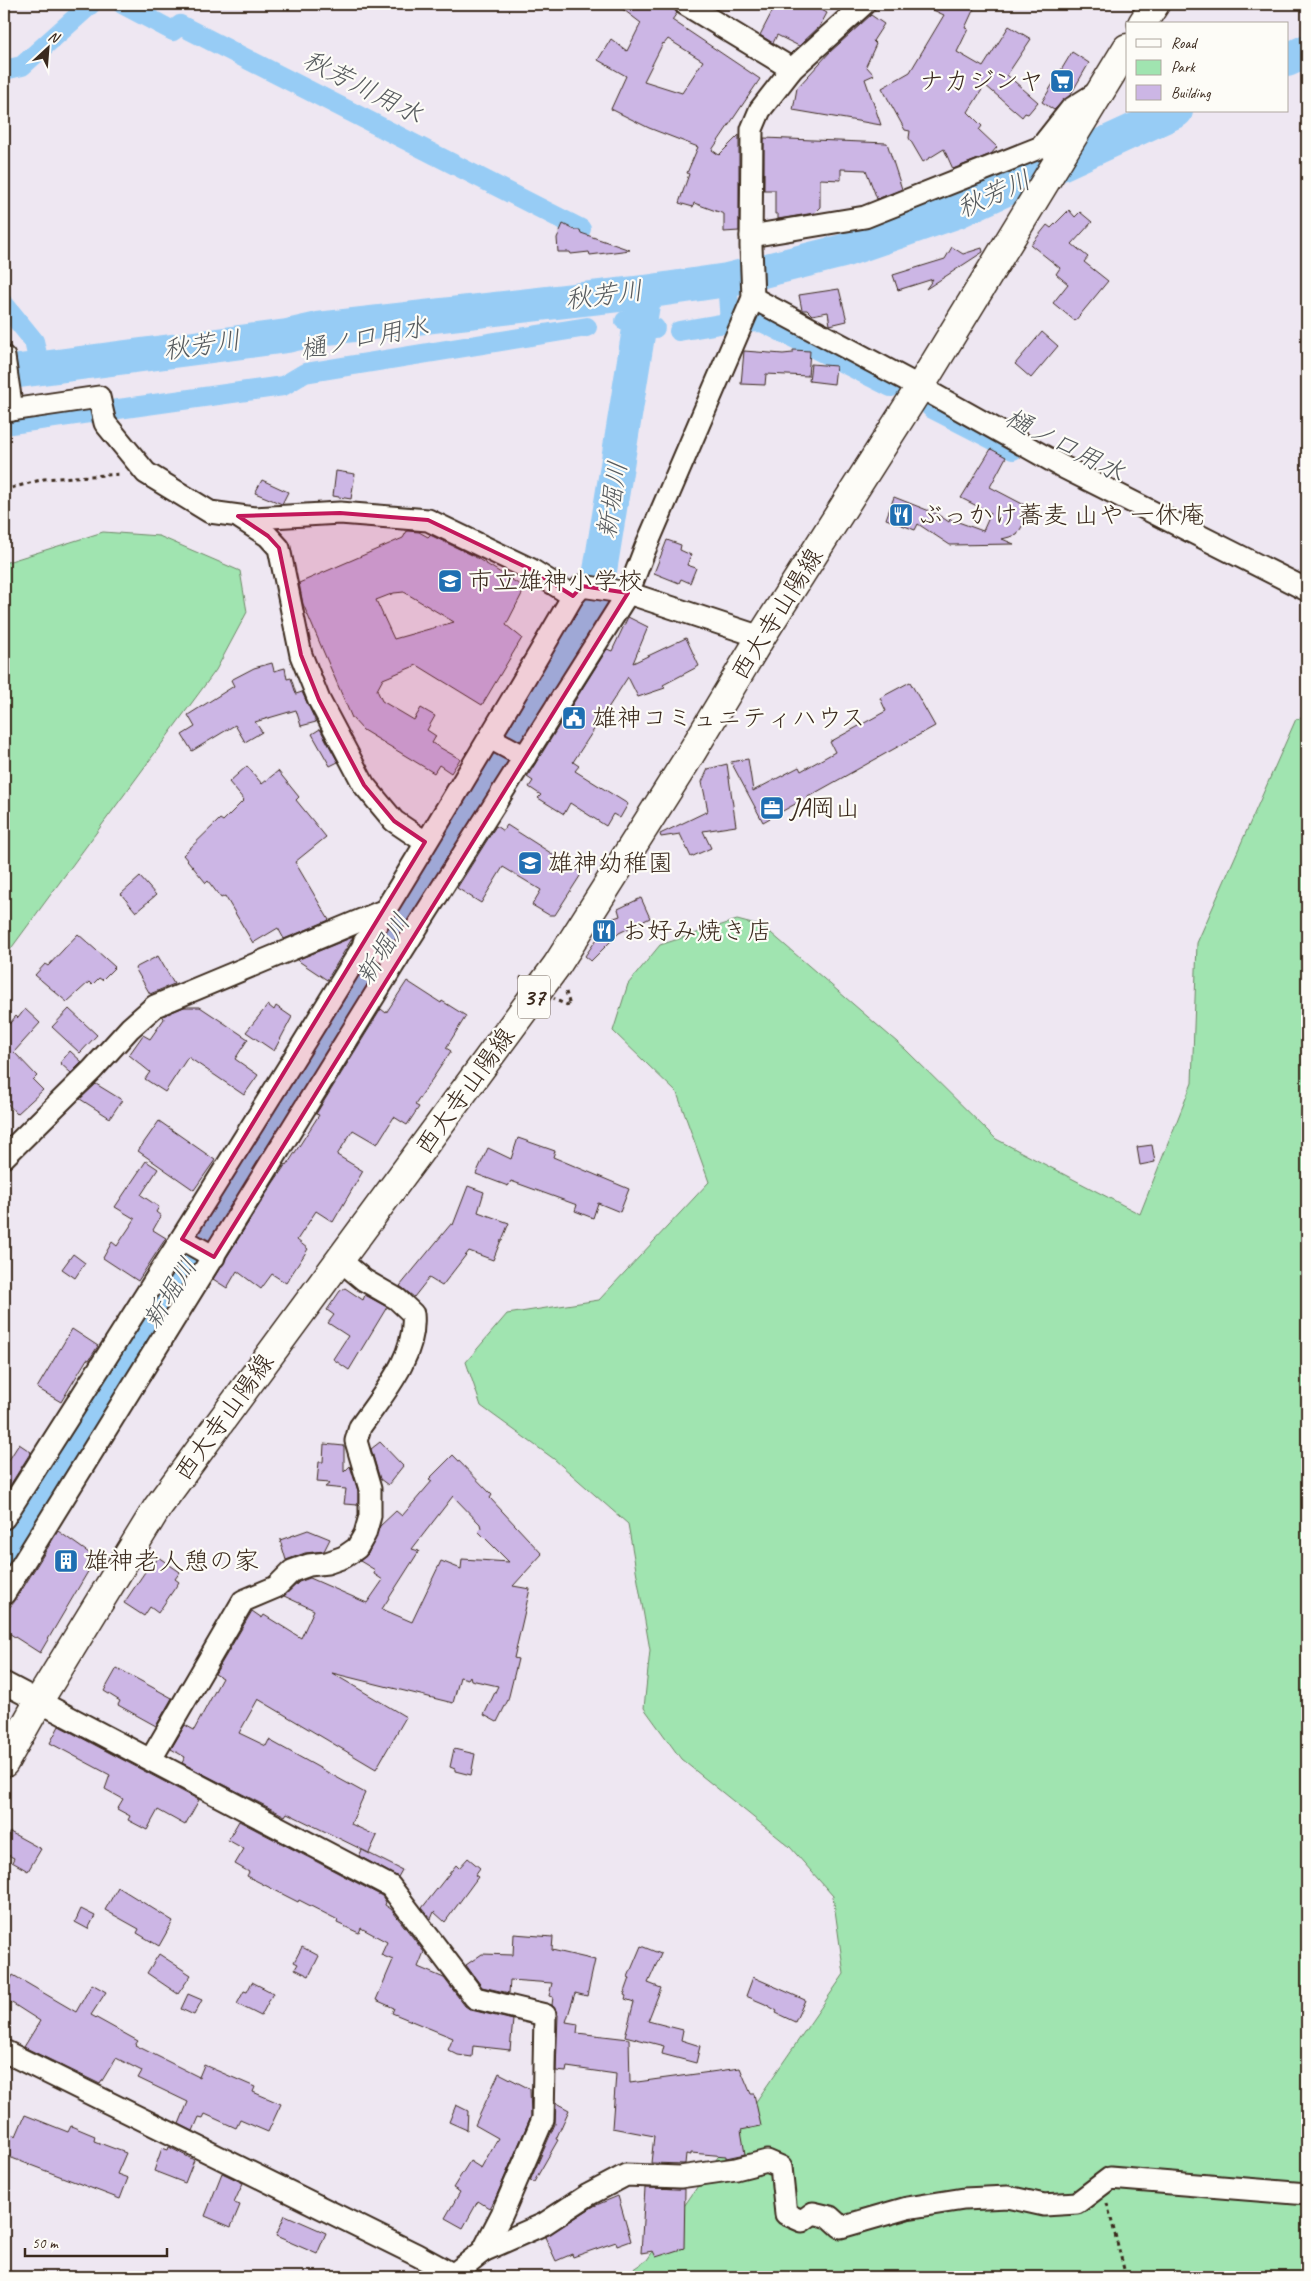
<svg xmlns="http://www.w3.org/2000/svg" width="1311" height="2281" font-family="Caveat,'Klee One',sans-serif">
  <rect width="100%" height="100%" fill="#eee7f2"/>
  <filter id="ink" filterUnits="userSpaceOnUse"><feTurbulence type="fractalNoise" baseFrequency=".02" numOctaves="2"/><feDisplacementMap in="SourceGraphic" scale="10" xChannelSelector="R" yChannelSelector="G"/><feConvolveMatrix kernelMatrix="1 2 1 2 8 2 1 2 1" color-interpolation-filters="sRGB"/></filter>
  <g filter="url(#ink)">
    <g fill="#a0e4b0" stroke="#6e8767">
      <polygon points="103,532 159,536 240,571 247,612 216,670 4,958 4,563"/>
      <polygon points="1307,717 1307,2277 621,2277 647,2260 844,1974 833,1896 790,1847 681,1759 644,1708 650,1650 628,1524 554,1459 481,1406 466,1362 507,1314 599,1300 709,1182 677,1093 613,1031 628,984 660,945 737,920 764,927 905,1049 996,1139 1140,1214 1192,1083 1197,943 1296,719"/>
    </g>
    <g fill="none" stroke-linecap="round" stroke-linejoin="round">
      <g stroke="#97ccf5" stroke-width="20">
        <polyline points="122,4 173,31 180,25 581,229"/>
        <polyline points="4,70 22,66 91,4"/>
        <polyline points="727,280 730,323"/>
        <polyline points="4,304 34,341 40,368"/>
        <polyline points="625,321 655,328"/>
        <polyline points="679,331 720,324 762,322 891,387"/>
        <polyline points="931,408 1013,450"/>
        <polyline points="4,425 283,386 305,373 587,327"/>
      </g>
      <g stroke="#97ccf5" stroke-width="34">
        <polyline points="1287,60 1307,51"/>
        <polyline points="4,373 287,336 318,329 645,292 727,280 843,251 956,212 1176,111"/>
        <polyline points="4,1562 594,608 645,292"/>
      </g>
    </g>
    <g fill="#ccb6e5" stroke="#3b2a1e" fill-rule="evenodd">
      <path d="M 616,4 L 673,4 L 677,13 L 672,20 L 760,79 L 712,150 L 719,155 L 739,135 L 739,231 L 724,232 L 724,214 L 694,203 L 693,207 L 679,203 L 689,174 L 687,173 L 698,147 L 649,128 L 611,109 L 626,76 L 598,60 L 611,39 L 627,51 L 641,23 ZM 668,39 L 703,61 L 682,93 L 644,81 L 663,43 L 664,44 Z"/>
      <polygon points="776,4 823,4 820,9 827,13 820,26 799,46 777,35 773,43 760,35"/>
      <polygon points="920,4 976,4 965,28 968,29 957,52 983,67 1009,26 1031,39 1007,75 1038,102 1028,114 1025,113 1022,117 985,85 968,112 982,126 979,130 997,147 991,154 953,169 944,149 923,162 909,138 910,131 905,130 882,88 910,72 944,15"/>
      <polygon points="871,15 884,24 873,41 876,44 866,66 874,75 865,79 881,125 793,110 797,88 830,52"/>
      <polygon points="1072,52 1089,63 1071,94 1054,110 1042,102"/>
      <polygon points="764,138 887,143 902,189 877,199 866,170 841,169 841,180 820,179 820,207 814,213 778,219 778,214 775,214 775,190 764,190"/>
      <polygon points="1069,210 1075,217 1080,212 1092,222 1072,244 1088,257 1084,262 1108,281 1075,321 1053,303 1068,284 1056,274 1060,268 1031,245 1047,225 1051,228"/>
      <polygon points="563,224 575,230 580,230 581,233 630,250 590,255 589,252 571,254 570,252 558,252 557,238"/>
      <polygon points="952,247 963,254 982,248 983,252 926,289 933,279 898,290 893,275 945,259"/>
      <polygon points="839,289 847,321 830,325 828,312 812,315 807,310 802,310 799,295"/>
      <polygon points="1042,332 1058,346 1031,378 1015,364"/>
      <polygon points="793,350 810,351 808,376 766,374 765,385 741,384 744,351 783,354 793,353"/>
      <polygon points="811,364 836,366 834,384 809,381"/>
      <polygon points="991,449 1006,457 990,487 1032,509 1017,535 1002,539 1014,544 950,545 918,524 915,530 886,519 894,497 937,514 949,522 950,519 983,531 991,513 961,498"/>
      <polygon points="336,471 355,474 351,499 333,496"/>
      <polygon points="262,480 288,492 282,504 255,493"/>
      <path d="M 407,531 L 419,532 L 428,537 L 430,535 L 472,555 L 525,588 L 506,625 L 522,638 L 482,705 L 417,665 L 383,679 L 377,690 L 382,701 L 414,720 L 421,708 L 435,716 L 427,730 L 436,736 L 432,743 L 460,759 L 451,773 L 439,765 L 434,773 L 363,730 L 352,718 L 303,604 L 299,583 L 403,538 ZM 404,592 L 454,622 L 394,639 L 376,600 L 394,593 Z"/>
      <polygon points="667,540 681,545 680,550 691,555 687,565 696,568 690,583 681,579 679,583 654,573"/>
      <polygon points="628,617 648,627 633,663 686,638 699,666 663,685 665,688 638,697 628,677 573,762 579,766 575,771 628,804 620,818 613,814 606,826 570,803 564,814 538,798 541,795 529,787 533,781 527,777 607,649 612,651"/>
      <polygon points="272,663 274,671 285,668 287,679 291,678 296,694 302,692 316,722 301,726 296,710 255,722 262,732 245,742 235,725 192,751 182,735 195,727 188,715 234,686 231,680 254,668"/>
      <polygon points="910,682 935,726 763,822 731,762 748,759 753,791 799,767 801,771 835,752 830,742 886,711 880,698"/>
      <polygon points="320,729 338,762 330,766 312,734"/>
      <polygon points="727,764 736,826 703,831 711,848 691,857 680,834 661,837 660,834 708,811 702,782 708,769"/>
      <polygon points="247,766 262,784 278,771 299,797 296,800 326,837 295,862 329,920 284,939 278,928 253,943 225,896 221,898 208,881 206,883 183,855 220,819 223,821 244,800 229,782"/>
      <polygon points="507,825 582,873 555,915 549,915 532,905 541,890 503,867 481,903 457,888 496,826 503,831"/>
      <polygon points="140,877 156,895 136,912 121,894"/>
      <polygon points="641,898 650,918 619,933 591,961 585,956 611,919 620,916 618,909"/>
      <polygon points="78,934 115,967 102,980 99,978 92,985 89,982 67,1002 35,975 45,964 48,966"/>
      <polygon points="353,937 327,980 297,960"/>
      <polygon points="158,956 174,984 150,994 135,968"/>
      <polygon points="407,981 441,1003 442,1001 466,1016 446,1048 451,1051 415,1105 419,1107 407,1125 394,1117 377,1144 353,1130 337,1155 363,1171 333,1222 316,1211 297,1240 308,1249 286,1283 272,1274 261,1289 237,1271 227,1288 213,1279 273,1183 286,1164 287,1165 319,1115 316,1114 381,1009 386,1013"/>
      <polygon points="268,1005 274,1010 276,1006 292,1017 274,1051 246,1032"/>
      <polygon points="184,1007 200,1007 248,1039 235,1059 258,1075 244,1095 188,1057 165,1092 145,1079 150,1072 129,1055 143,1035 150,1039 164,1019 163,1016"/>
      <polygon points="25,1009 40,1023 14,1052 37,1076 33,1080 43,1090 17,1114 5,1101 7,1100 4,1095 4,1030 16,1016 18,1018"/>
      <polygon points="69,1009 97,1035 80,1053 52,1027"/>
      <polygon points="70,1051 82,1062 71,1073 60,1063"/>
      <polygon points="96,1084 122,1100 110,1118 80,1099"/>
      <polygon points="159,1121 215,1160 194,1190 138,1151"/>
      <polygon points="518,1138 555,1151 553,1157 629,1189 620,1212 598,1203 593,1218 575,1211 577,1205 511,1181 508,1186 476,1174 488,1148 511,1159"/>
      <polygon points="1152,1145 1155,1162 1140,1165 1137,1147"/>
      <polygon points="146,1161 158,1169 141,1195 159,1207 156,1212 161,1216 153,1230 166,1238 138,1281 103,1258 112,1242 117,1246 135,1219 115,1207"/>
      <polygon points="468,1186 484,1192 478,1212 509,1223 502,1240 501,1240 493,1260 469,1251 442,1286 429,1278 414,1297 400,1286 451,1224 453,1225"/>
      <polygon points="73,1254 85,1263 75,1278 62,1269"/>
      <polygon points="345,1288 363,1300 365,1295 387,1307 349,1370 333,1359 348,1336 328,1323 334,1315 327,1310 340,1291"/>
      <polygon points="72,1329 98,1346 89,1360 87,1359 61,1402 37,1388"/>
      <polygon points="380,1442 403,1466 388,1485 380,1479 371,1449"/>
      <polygon points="19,1444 31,1452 4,1495 4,1468"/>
      <polygon points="324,1444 344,1446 344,1472 350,1466 358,1491 358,1505 344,1504 346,1489 325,1487 330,1483 317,1482 319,1462 323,1462"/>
      <path d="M 453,1455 L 492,1495 L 490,1498 L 542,1554 L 513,1586 L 530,1589 L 514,1658 L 518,1659 L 508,1700 L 497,1722 L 484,1715 L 498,1686 L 471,1680 L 470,1676 L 468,1679 L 460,1677 L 453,1703 L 332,1673 L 406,1717 L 376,1769 L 258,1699 L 239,1733 L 266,1746 L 269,1740 L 365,1793 L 351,1824 L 377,1836 L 369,1853 L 287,1813 L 285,1816 L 182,1763 L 185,1757 L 171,1749 L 185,1725 L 194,1730 L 222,1678 L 215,1674 L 252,1611 L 262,1618 L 264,1615 L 301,1638 L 314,1610 L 284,1596 L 299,1582 L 310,1578 L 367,1603 L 383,1580 L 374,1574 L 375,1570 L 360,1561 L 368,1554 L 380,1526 L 396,1511 L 402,1516 L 432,1481 L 429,1479 ZM 453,1496 L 480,1524 L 481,1528 L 478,1531 L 509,1562 L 462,1559 L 461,1569 L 441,1561 L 412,1622 L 382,1609 L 419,1551 L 412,1549 Z"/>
      <polygon points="308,1530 330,1539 324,1551 305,1553 286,1560 280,1540"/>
      <polygon points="58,1531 96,1558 40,1653 4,1630 4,1614 15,1601"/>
      <polygon points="158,1557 180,1572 175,1579 179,1582 158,1613 150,1607 144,1616 124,1603 151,1563 154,1565"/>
      <polygon points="117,1668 172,1698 156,1726 118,1705 120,1701 104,1691"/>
      <polygon points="59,1726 199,1800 185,1825 158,1810 147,1830 128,1820 130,1816 117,1809 123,1799 105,1789 110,1775 50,1743"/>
      <polygon points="454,1749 475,1754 471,1775 455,1771 455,1769 450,1767"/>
      <polygon points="239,1821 382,1896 386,1902 385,1905 391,1909 424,1952 418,1967 444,1978 465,2006 471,2010 513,2020 510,2050 473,2046 472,2057 458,2055 448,2050 453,2038 392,2013 394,2008 376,2000 393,1960 381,1955 387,1942 361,1928 359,1933 337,1923 338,1920 299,1900 298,1902 247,1876 249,1872 235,1864 244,1849 228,1840"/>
      <polygon points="10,1832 41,1849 28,1871 12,1862 14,1858 4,1853 4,1843"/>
      <polygon points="362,1850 402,1870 398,1877 359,1856"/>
      <polygon points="468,1858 480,1868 475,1875 478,1877 445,1922 434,1912 431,1919 422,1908 456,1865 459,1868"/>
      <polygon points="118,1887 173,1921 159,1946 137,1933 139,1929 105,1910"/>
      <polygon points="81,1909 95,1916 88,1929 75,1922"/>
      <polygon points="514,1934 553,1937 552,1950 595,1960 587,1996 575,1993 566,2022 578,2024 577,2033 629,2039 630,2083 740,2068 751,2094 754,2094 761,2126 741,2130 745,2154 726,2158 726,2156 691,2153 691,2155 686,2154 685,2164 651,2163 654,2136 612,2128 616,2074 567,2067 566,2072 556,2071 558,2015 552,2005 553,1997 549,1996 552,1983 510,1980 509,1993 482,1987 466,1965 482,1954 513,1955"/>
      <polygon points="641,1946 661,1954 648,1983 661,1988 648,2021 683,2030 681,2040 700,2046 696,2063 662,2054 664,2046 625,2036 634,2002 625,1999 626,1996 624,1995 630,1978 628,1977"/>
      <polygon points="302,1947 319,1956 309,1976 295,1969 298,1964 294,1962"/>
      <polygon points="159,1954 191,1975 178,1994 147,1973"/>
      <polygon points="13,1975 76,2012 92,1984 106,1992 91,2015 138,2041 135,2045 199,2077 204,2065 255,2087 253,2092 281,2104 268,2132 240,2120 236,2128 205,2114 203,2118 199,2117 193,2131 179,2124 188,2102 138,2078 142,2071 116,2058 100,2084 24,2047 40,2021 4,1998 4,1992"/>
      <polygon points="753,1977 805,2000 795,2022 776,2013 777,2011 765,2004 746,1996"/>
      <polygon points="252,1982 273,1993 261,2016 237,2004 244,1991 247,1992"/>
      <polygon points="188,1994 202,2000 194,2015 181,2009"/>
      <polygon points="499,2073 530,2089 531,2116 496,2197 489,2208 478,2201 463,2228 445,2218 460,2192 453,2188 470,2161 481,2168 498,2138 475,2125"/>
      <polygon points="556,2103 569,2110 556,2139 558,2140 534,2182 530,2181 555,2124"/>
      <polygon points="456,2105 468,2111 467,2130 449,2122"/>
      <polygon points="25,2115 68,2132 71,2126 95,2136 94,2141 126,2153 117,2174 128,2178 120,2199 4,2155 4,2131 16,2136"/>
      <polygon points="169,2147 194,2160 185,2183 154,2171 162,2148 168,2150"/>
      <polygon points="222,2173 243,2183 234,2203 240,2205 231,2227 205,2216"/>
      <polygon points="645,2188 685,2189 684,2248 656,2257 653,2251 641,2253"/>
      <polygon points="618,2196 631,2241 617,2246 616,2242 573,2257 572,2254 556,2261 545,2237 594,2206"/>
      <polygon points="285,2215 326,2233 317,2254 276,2236"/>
    </g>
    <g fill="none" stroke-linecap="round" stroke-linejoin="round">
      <defs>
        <g id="minor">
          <polyline points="685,4 792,69"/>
          <polyline points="751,236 865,217 1041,147 1071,109 1098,92"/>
          <polyline points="753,298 920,387 1065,468 1307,590"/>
          <polyline points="4,357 12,410"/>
          <polyline points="4,411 99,397 105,423 146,473 210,512 254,518 340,513 428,520 530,569 573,596"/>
          <polyline points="240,518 268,536 279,548 301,655 319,700 364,785 394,821 425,842"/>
          <polyline points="490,738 525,757"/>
          <polyline points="364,942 397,959"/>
          <polyline points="4,1157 92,1070 130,1028 155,1006 383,911"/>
          <polyline points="182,1239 214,1257"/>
          <path d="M 4,1518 C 198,1214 391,908 573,596 L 582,586 L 628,593 L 645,549 L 753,298 L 751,246 L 752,129 L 760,110 L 792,69 L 864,4"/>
          <polyline points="4,1594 397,959 628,593 761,637"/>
          <polyline points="4,1683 390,1886 475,1998 545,2015 543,2119 502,2214 483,2251 450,2277"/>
          <path d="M 151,1759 L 243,1601 L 276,1587 L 292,1571 L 309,1565 L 327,1563 L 344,1557 L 357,1548 L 365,1534 L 370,1516 L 370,1489 L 356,1441 L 360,1427 C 383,1394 417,1356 413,1314 L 397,1299 L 364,1280 L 340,1260"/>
          <polyline points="4,2051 417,2255 452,2274 453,2277"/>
          <polyline points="483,2251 544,2224 588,2195 626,2175 680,2177 736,2169 767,2161 781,2167 786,2214 802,2221 813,2213 830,2217 841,2227 907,2208 964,2199 1008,2197 1044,2205 1077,2203 1110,2178 1307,2194"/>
        </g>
        <g id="primary">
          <polyline points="1142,24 1155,4"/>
          <polyline points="4,1763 43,1694 157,1508 557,965 687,760 761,637 920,387 1127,48"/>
        </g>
      </defs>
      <use href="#minor" stroke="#3b2a1e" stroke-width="25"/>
      <use href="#primary" stroke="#3b2a1e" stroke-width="31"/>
      <g stroke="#3b2a1e" stroke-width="3" stroke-dasharray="4 4" stroke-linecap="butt">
        <polyline points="4,490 44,479 122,474"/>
        <polyline points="558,1001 570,1006 566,992"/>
        <polyline points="1107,2203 1126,2277"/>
      </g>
      <use href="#minor" stroke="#fdfcf7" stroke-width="21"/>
      <use href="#primary" stroke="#fdfcf7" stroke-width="28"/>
      <polyline stroke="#3b2a1e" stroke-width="3" stroke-dasharray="4 4" stroke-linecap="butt" points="520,977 555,999"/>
    </g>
  </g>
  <path fill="#c2185b" fill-opacity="0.2" stroke="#c2185b" stroke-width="4" stroke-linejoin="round" d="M 340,513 L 428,520 L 530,569 L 573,596 L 582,586 L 628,593 L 214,1257 L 182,1239 L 425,842 L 394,821 L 364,785 L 319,700 L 301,655 L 279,548 L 268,536 L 238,516 Z"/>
  <defs>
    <symbol id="supermarket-square" viewBox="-11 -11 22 22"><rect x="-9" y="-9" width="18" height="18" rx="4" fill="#1f6fb2" stroke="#fdfcf7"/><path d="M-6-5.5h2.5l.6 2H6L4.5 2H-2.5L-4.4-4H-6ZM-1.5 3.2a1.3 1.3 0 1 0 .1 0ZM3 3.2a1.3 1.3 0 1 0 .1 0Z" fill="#fff"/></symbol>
    <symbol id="restaurant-square" viewBox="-11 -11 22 22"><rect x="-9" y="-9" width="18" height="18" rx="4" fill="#1f6fb2" stroke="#fdfcf7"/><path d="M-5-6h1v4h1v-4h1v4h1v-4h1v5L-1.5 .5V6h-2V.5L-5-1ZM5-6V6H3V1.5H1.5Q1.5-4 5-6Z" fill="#fff"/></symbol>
    <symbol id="school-square" viewBox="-11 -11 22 22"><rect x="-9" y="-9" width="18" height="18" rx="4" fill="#1f6fb2" stroke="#fdfcf7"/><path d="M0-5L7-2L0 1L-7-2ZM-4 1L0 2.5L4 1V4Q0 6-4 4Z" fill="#fff"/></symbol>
    <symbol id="civic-square" viewBox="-11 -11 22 22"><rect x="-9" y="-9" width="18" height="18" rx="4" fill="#1f6fb2" stroke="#fdfcf7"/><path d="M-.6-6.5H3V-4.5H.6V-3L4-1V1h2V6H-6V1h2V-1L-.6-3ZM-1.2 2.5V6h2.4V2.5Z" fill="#fff"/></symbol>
    <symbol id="office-square" viewBox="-11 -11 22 22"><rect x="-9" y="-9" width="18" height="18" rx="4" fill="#1f6fb2" stroke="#fdfcf7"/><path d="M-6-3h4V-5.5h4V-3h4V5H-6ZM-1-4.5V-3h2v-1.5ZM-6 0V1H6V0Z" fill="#fff"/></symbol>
    <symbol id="building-square" viewBox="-11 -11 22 22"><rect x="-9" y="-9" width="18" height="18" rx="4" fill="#1f6fb2" stroke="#fdfcf7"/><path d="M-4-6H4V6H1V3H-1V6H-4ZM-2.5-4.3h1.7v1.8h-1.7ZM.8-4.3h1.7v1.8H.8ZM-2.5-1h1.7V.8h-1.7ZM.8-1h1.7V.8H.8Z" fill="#fff"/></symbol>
  </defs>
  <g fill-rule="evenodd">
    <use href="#supermarket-square" x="1048" y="67" width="28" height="28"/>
    <use href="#restaurant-square" x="887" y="501" width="28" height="28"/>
    <use href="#school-square" x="436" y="567" width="28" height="28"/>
    <use href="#civic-square" x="560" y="704" width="28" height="28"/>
    <use href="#office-square" x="758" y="794" width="28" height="28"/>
    <use href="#school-square" x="516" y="849" width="28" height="28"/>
    <use href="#restaurant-square" x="590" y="917" width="28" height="28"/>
    <use href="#building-square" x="52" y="1547" width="28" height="28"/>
  </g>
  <g text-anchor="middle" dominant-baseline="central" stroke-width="4.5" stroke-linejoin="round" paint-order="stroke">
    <rect fill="#fdfcf7" stroke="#75695f" stroke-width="1" x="518" y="975.5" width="32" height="43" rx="4"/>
    <g font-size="24" font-weight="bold" fill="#3b2a1e">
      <text x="534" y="997">37</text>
    </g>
    <g font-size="25" fill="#3b2a1e" stroke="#fdfcf7" text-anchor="start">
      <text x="1044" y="81" text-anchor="end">ナカジンヤ</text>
      <text x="918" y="515">ぶっかけ蕎麦 山や 一休庵</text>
      <text x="468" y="581">市立雄神小学校</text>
      <text x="592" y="718">雄神コミュニティハウス</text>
      <text x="790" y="808">JA岡山</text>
      <text x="548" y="863">雄神幼稚園</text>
      <text x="622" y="931">お好み焼き店</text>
      <text x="84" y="1561">雄神老人憩の家</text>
    </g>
    <g font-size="25" fill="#3b2a1e" stroke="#fdfcf7">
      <text transform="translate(777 614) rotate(-58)">西大寺山陽線</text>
      <text transform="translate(465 1091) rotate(-54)">西大寺山陽線</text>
      <text transform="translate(224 1417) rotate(-54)">西大寺山陽線</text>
    </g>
    <g font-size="26" font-style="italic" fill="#575b5e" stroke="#fdfcf7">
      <text transform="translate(363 87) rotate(27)">秋芳川用水</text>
      <text transform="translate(994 194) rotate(-24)">秋芳川</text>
      <text transform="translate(604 295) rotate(-7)">秋芳川</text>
      <text transform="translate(364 338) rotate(-11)">樋ノ口用水</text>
      <text transform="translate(202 345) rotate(-8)">秋芳川</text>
      <text transform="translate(1065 445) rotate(27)">樋ノ口用水</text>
      <text transform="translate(612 500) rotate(-81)">新堀川</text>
      <text transform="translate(383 949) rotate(-58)">新堀川</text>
      <text transform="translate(170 1293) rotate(-58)">新堀川</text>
    </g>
  </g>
  <rect width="1311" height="2281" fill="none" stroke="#fdfcf7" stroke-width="20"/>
  <rect x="10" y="10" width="1291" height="2261" fill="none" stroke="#3b2a1e" stroke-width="2" filter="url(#ink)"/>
  <rect x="1126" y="22" width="162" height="90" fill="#fdfcf7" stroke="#afa8a0"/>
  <rect x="1136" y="39" width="25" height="8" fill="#fdfcf7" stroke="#afa8a0"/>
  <text x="1171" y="48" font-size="15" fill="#3b2a1e">Road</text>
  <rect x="1136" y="60" width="25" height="15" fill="#a0e4b0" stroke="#afa8a0"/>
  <text x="1171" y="72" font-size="15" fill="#3b2a1e">Park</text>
  <rect x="1136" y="85" width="25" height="15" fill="#ccb6e5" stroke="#afa8a0"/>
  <text x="1171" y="98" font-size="15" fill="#3b2a1e">Building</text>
  <g transform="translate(48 48) rotate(26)" stroke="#fdfcf7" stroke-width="4" paint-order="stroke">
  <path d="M0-4L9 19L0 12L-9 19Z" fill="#3b2a1e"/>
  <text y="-8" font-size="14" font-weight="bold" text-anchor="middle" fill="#3b2a1e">N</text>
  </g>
  <path d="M25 2248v8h142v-8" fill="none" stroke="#3b2a1e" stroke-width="2.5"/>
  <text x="32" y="2248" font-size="15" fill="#3b2a1e" stroke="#fdfcf7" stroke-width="4" paint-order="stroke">50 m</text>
</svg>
